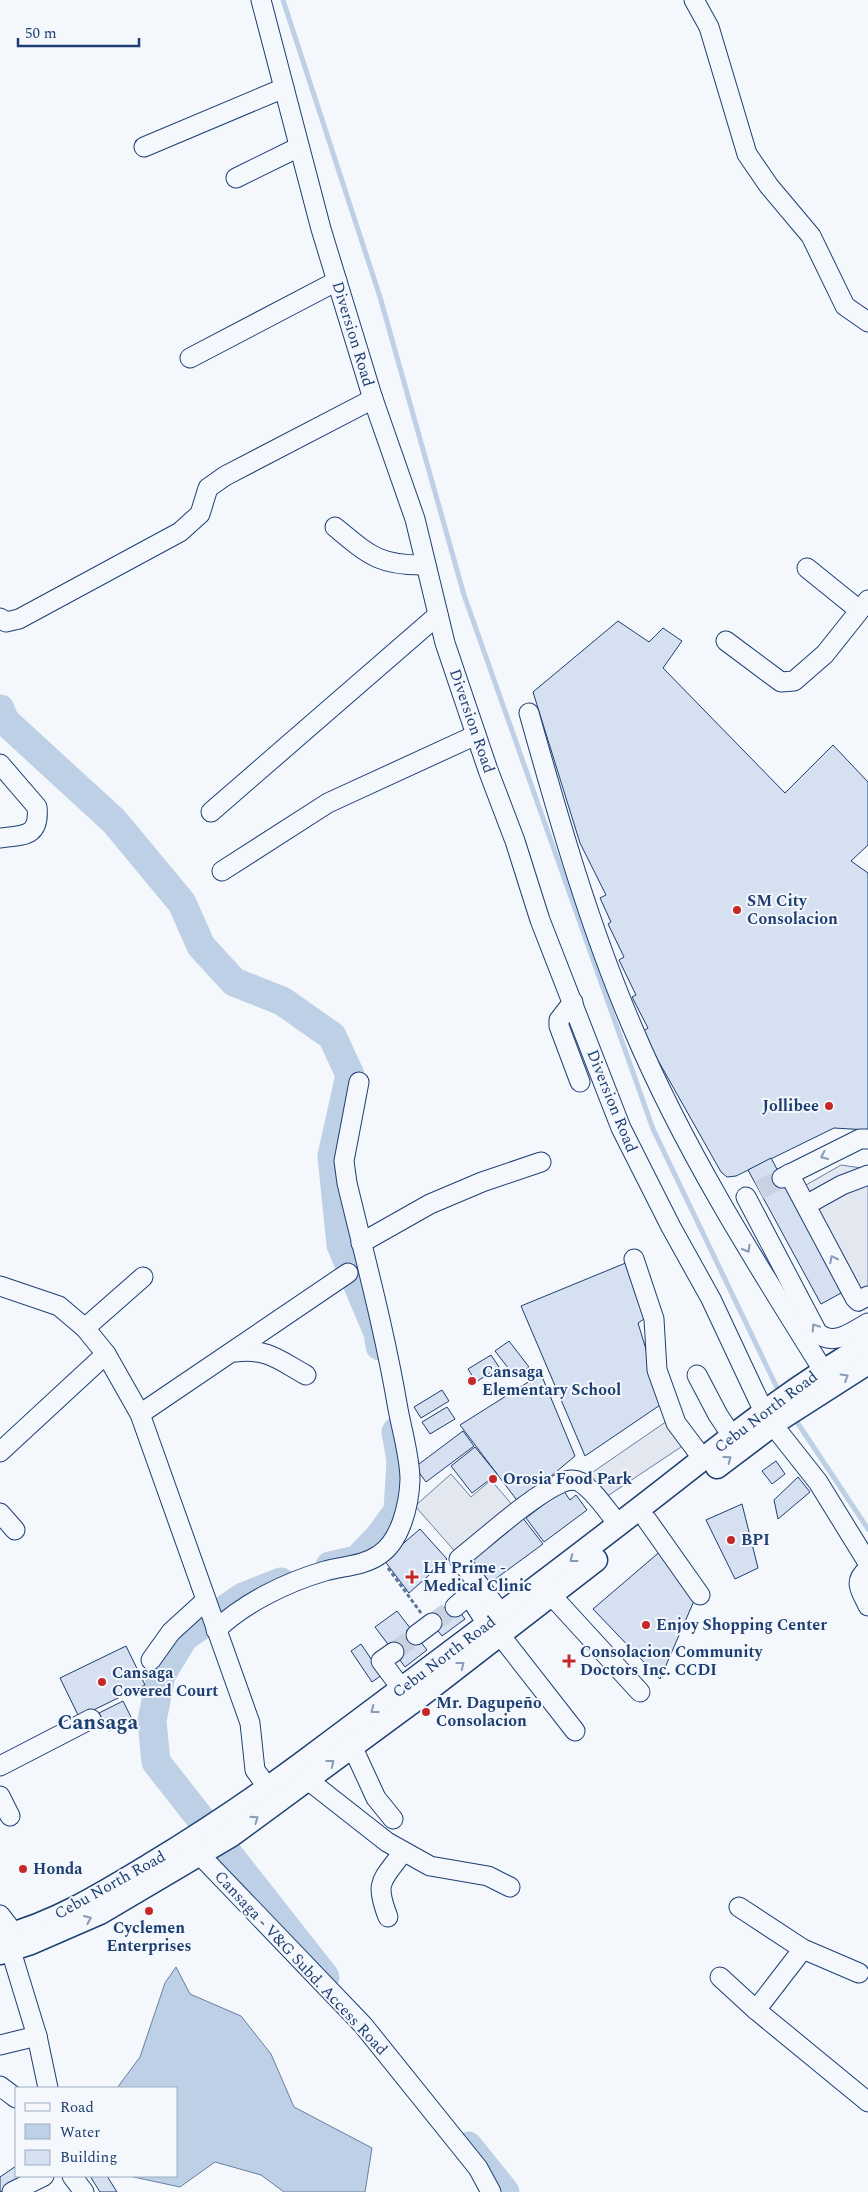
<svg xmlns="http://www.w3.org/2000/svg" width="868" height="2192" font-family="Spectral,serif">
  <rect width="100%" height="100%" fill="#f4f7fb"/>
  <g fill="#e3e8f0" stroke="#687fa3">
    <polygon points="841,1165 868,1169 868,1307 859,1312 792,1193"/>
    <polygon points="667,1421 684,1445 606,1497 590,1474"/>
    <polygon points="451,1474 471,1497 491,1480 515,1508 459,1556 415,1506"/>
  </g>
  <polygon fill="#bed0e5" stroke="#687fa3" points="176,1967 190,1994 241,2016 271,2054 294,2107 372,2148 365,2192 284,2192 261,2175 215,2162 180,2187 129,2176 176,2176 176,2088 117,2088 140,2057 165,1983"/>
  <g fill="none" stroke-linecap="round" stroke-linejoin="round">
    <g stroke="#bed0e5" stroke-width="5">
      <polyline points="283,0 380,297 464,595 653,1129 780,1394"/>
      <polyline points="793,1416 868,1529"/>
    </g>
    <g stroke="#bed0e5" stroke-width="29">
      <polyline points="0,709 5,721 114,821 182,903 201,946 234,982 282,1001 332,1036 350,1075 332,1156 341,1245 378,1333 380,1346"/>
      <polyline points="330,1566 357,1560 379,1537 398,1511 401,1460 396,1432"/>
      <polyline points="281,1582 243,1597 184,1637 161,1675 152,1721 156,1762 325,1977"/>
      <polyline points="468,2146 505,2192"/>
    </g>
  </g>
  <g fill="#d5e0f0" stroke="#1d3f73">
    <polygon points="618,621 649,642 663,628 682,641 663,668 785,793 833,745 868,782 868,845 851,861 868,873 868,1130 834,1128 736,1176 727,1177 721,1172 642,1032 648,1028 632,997 636,995 619,960 624,957 608,924 611,922 600,898 606,895 580,843 533,692"/>
    <polygon points="771,1158 843,1292 821,1304 748,1170"/>
    <polygon points="628,1262 650,1315 638,1323 648,1356 666,1401 585,1456 521,1306"/>
    <polygon points="509,1341 529,1367 515,1377 495,1351"/>
    <polygon points="491,1355 499,1367 476,1382 468,1369"/>
    <polygon points="541,1374 575,1456 519,1503 460,1425"/>
    <polygon points="442,1390 449,1401 421,1418 414,1407"/>
    <polygon points="447,1407 455,1419 430,1434 422,1422"/>
    <polygon points="463,1431 474,1446 426,1482 415,1467"/>
    <polygon points="475,1447 497,1474 472,1493 451,1466"/>
    <polygon points="776,1461 785,1474 772,1484 762,1471"/>
    <polygon points="798,1477 810,1492 778,1519 774,1500"/>
    <polygon points="563,1490 570,1500 576,1495 587,1510 544,1542 526,1518"/>
    <polygon points="742,1504 758,1568 735,1579 706,1520"/>
    <polygon points="522,1517 543,1544 483,1588 463,1561"/>
    <polygon points="420,1529 447,1559 409,1593 384,1560"/>
    <polygon points="663,1549 697,1594 660,1679 593,1609"/>
    <polygon points="452,1602 465,1619 442,1636 429,1619"/>
    <polygon points="397,1611 427,1650 405,1667 375,1627"/>
    <polygon points="361,1644 382,1675 372,1682 351,1651"/>
    <polygon points="126,1646 145,1685 79,1717 60,1678"/>
    <polygon points="123,1701 132,1719 109,1731 99,1713"/>
    <polygon points="16,2166 16,2176 26,2176 0,2192 0,2177"/>
    <polygon points="90,2176 107,2176 117,2192 100,2192"/>
  </g>
  <g fill="none" stroke-linecap="round" stroke-linejoin="round">
    <g stroke="#c9d2e0" stroke-width="19" stroke-dasharray="19 9" stroke-linecap="butt">
      <polyline points="759,1190 782,1178"/>
      <polyline points="432,1623 455,1607"/>
      <polyline points="394,1652 416,1635"/>
    </g>
    <defs>
      <g id="minor">
        <polyline points="261,0 321,229 373,399 415,519 445,643 488,770 515,841 540,920 621,1128 671,1227 711,1299 764,1412"/>
        <polyline points="694,0 709,27 747,154 769,186 811,236 845,306 868,322"/>
        <polyline points="144,147 284,88"/>
        <polyline points="236,178 299,147"/>
        <polyline points="190,358 337,281"/>
        <path d="M 335,527 C 369,555 379,566 426,565"/>
        <polyline points="807,568 859,610"/>
        <polyline points="0,618 6,622 19,619 180,532 200,514 208,488 225,476 373,399"/>
        <polyline points="726,641 781,682 794,681 825,654 868,600"/>
        <path d="M 529,713 C 559,820 590,929 634,1031 C 685,1151 754,1260 823,1370"/>
        <path d="M 0,764 L 37,807 C 40,837 24,835 0,838"/>
        <polyline points="211,812 438,615"/>
        <polyline points="222,871 328,803 476,735"/>
        <polyline points="573,1002 559,1020 559,1026 580,1082"/>
        <polyline points="789,1174 855,1298 858,1301 868,1296"/>
        <polyline points="782,1178 860,1139 868,1139"/>
        <path d="M 746,1197 L 817,1332 C 833,1348 853,1331 868,1323"/>
        <polyline points="806,1205 842,1185 868,1175"/>
        <polyline points="361,1243 430,1204 482,1182 541,1162"/>
        <polyline points="634,1259 654,1319 657,1370 676,1423 703,1459"/>
        <polyline points="0,1286 59,1306 85,1328 106,1354 140,1414 250,1723 255,1770 268,1788"/>
        <polyline points="85,1328 143,1277"/>
        <path d="M 235,1352 C 267,1348 279,1360 306,1375"/>
        <polyline points="697,1375 718,1415 732,1436"/>
        <polyline points="140,1414 348,1273"/>
        <polyline points="773,1425 818,1482 868,1563"/>
        <polyline points="0,1452 106,1354"/>
        <polyline points="0,1513 15,1530"/>
        <polyline points="647,1520 700,1595"/>
        <path d="M 868,1569 C 852,1582 861,1590 868,1606"/>
        <polyline points="552,1596 640,1692"/>
        <polyline points="455,1607 463,1600 471,1599 487,1624"/>
        <path d="M 501,1613 L 459,1559 C 487,1537 530,1497 561,1483 C 567,1480 574,1479 580,1482 C 595,1491 607,1511 619,1525"/>
        <path d="M 216,1630 C 244,1603 287,1582 325,1571 C 343,1566 363,1566 379,1555 C 401,1541 409,1504 410,1480 C 410,1457 402,1431 398,1409 C 385,1332 365,1258 347,1183 L 344,1161 L 359,1082"/>
        <polyline points="416,1635 432,1623"/>
        <polyline points="500,1635 575,1731"/>
        <polyline points="394,1652 381,1661 402,1689"/>
        <polyline points="151,1660 171,1632 205,1601"/>
        <polyline points="352,1746 376,1798 393,1819"/>
        <polyline points="0,1766 91,1719"/>
        <polyline points="308,1780 387,1842 430,1866 488,1876 510,1887"/>
        <polyline points="0,1796 10,1816"/>
        <polyline points="200,1855 363,2025 478,2168 491,2192"/>
        <polyline points="739,1907 803,1949 859,1973"/>
        <polyline points="0,1915 14,1933"/>
        <path d="M 388,1917 C 374,1881 382,1881 403,1852"/>
        <polyline points="720,1977 756,2010 868,2102"/>
        <polyline points="756,2010 803,1949"/>
        <polyline points="37,2036 48,2088"/>
        <polyline points="0,2045 37,2036 11,1951"/>
        <polyline points="0,2086 16,2098"/>
        <polyline points="72,2176 84,2192"/>
        <polyline points="12,2192 44,2176"/>
      </g>
      <g id="major">
        <polyline points="717,1467 782,1418 868,1363"/>
        <path d="M 0,1937 C 53,1924 102,1894 148,1866 C 201,1834 252,1800 302,1763 C 408,1684 514,1605 619,1524 C 701,1462 778,1395 868,1344"/>
        <polyline points="0,1953 31,1943 100,1913 232,1835 410,1704 596,1560"/>
      </g>
    </defs>
    <use href="#minor" stroke="#1d3f73" stroke-width="21"/>
    <use href="#major" stroke="#1d3f73" stroke-width="25"/>
    <polyline stroke="#5e769c" stroke-width="3" stroke-dasharray="4 2.5" stroke-linecap="butt" points="388,1568 421,1613"/>
    <use href="#minor" stroke="#f4f7fb" stroke-width="19"/>
    <use href="#major" stroke="#f4f7fb" stroke-width="22"/>
  </g>
  <defs><path id="oneway-chevron" d="M-2-3.5L2.5 0L-2 3.5" fill="none" stroke-width="1.6" stroke-linecap="round" stroke-linejoin="round" transform="scale(1.25)"/></defs>
  <g stroke="#889bb7">
    <use href="#oneway-chevron" transform="translate(824 1156) rotate(155)"/>
    <use href="#oneway-chevron" transform="translate(747 1249) rotate(60)"/>
    <use href="#oneway-chevron" transform="translate(833 1259) rotate(-117)"/>
    <use href="#oneway-chevron" transform="translate(815 1327) rotate(-123)"/>
    <use href="#oneway-chevron" transform="translate(845 1377) rotate(-31)"/>
    <use href="#oneway-chevron" transform="translate(728 1459) rotate(-36)"/>
    <use href="#oneway-chevron" transform="translate(573 1559) rotate(143)"/>
    <use href="#oneway-chevron" transform="translate(461 1665) rotate(-38)"/>
    <use href="#oneway-chevron" transform="translate(374 1710) rotate(143)"/>
    <use href="#oneway-chevron" transform="translate(331 1763) rotate(-38)"/>
    <use href="#oneway-chevron" transform="translate(255 1819) rotate(-35)"/>
    <use href="#oneway-chevron" transform="translate(88 1919) rotate(-23)"/>
  </g>
  <g fill="#c62828" stroke="#f4f7fb" stroke-width="2">
    <circle cx="737" cy="910" r="5"/>
    <circle cx="829" cy="1106" r="5"/>
    <circle cx="472" cy="1381" r="5"/>
    <circle cx="493" cy="1479" r="5"/>
    <circle cx="731" cy="1540" r="5"/>
    <path d="M409.5 1569.5h5v5h5v5h-5v5h-5v-5h-5v-5h5z"/>
    <circle cx="646" cy="1625" r="5"/>
    <path d="M566.5 1653.5h5v5h5v5h-5v5h-5v-5h-5v-5h5z"/>
    <circle cx="102" cy="1682" r="5"/>
    <circle cx="426" cy="1712" r="5"/>
    <circle cx="23" cy="1869" r="5"/>
    <circle cx="149" cy="1911" r="5"/>
  </g>
  <g text-anchor="middle" dominant-baseline="central" stroke-width="4" stroke-linejoin="round" paint-order="stroke">
    <g font-size="16" fill="#1d3f73" stroke="#f4f7fb">
      <text transform="translate(353 334) rotate(73)">Diversion Road</text>
      <text transform="translate(472 721) rotate(71)">Diversion Road</text>
      <text transform="translate(612 1101) rotate(68)">Diversion Road</text>
      <text transform="translate(766 1412) rotate(-37)">Cebu North Road</text>
      <text transform="translate(444 1657) rotate(-37)">Cebu North Road</text>
      <text transform="translate(110 1885) rotate(-29)">Cebu North Road</text>
      <text transform="translate(301 1963) rotate(47)">Cansaga - V&amp;G Subd. Access Road</text>
    </g>
    <g font-size="16" font-weight="bold" fill="#1d3f73" stroke="#f4f7fb" text-anchor="start">
      <text x="747" y="901">SM City<tspan x="747" dy="18">Consolacion</tspan></text>
      <text x="819" y="1106" text-anchor="end">Jollibee</text>
      <text x="482" y="1372">Cansaga<tspan x="482" dy="18">Elementary School</tspan></text>
      <text x="503" y="1479">Orosia Food Park</text>
      <text x="741" y="1540">BPI</text>
      <text x="423" y="1568">LH Prime -<tspan x="423" dy="18">Medical Clinic</tspan></text>
      <text x="656" y="1625">Enjoy Shopping Center</text>
      <text x="580" y="1652">Consolacion Community<tspan x="580" dy="18">Doctors Inc. CCDI</tspan></text>
      <text x="112" y="1673">Cansaga<tspan x="112" dy="18">Covered Court</tspan></text>
      <text x="436" y="1703">Mr. Dagupeño<tspan x="436" dy="18">Consolacion</tspan></text>
      <text x="33" y="1869">Honda</text>
      <text x="149" y="1928" text-anchor="middle">Cyclemen<tspan x="149" dy="18">Enterprises</tspan></text>
    </g>
    <g font-size="21" font-weight="bold" fill="#1d3f73" stroke="#f4f7fb">
      <text x="98" y="1723">Cansaga</text>
    </g>
  </g>
  <rect x="15" y="2087" width="162" height="90" fill="#f4f7fb" stroke="#9eadc5"/>
  <rect x="25" y="2103" width="25" height="8" fill="#f4f7fb" stroke="#9eadc5"/>
  <text x="60" y="2112" font-size="15" fill="#1d3f73">Road</text>
  <rect x="25" y="2124" width="25" height="15" fill="#bed0e5" stroke="#9eadc5"/>
  <text x="60" y="2137" font-size="15" fill="#1d3f73">Water</text>
  <rect x="25" y="2150" width="25" height="15" fill="#d5e0f0" stroke="#9eadc5"/>
  <text x="60" y="2162" font-size="15" fill="#1d3f73">Building</text>
  <path d="M18 38v8h121v-8" fill="none" stroke="#1d3f73" stroke-width="2.5"/>
  <text x="25" y="38" font-size="15" fill="#1d3f73" stroke="#f4f7fb" stroke-width="4" paint-order="stroke">50 m</text>
</svg>
